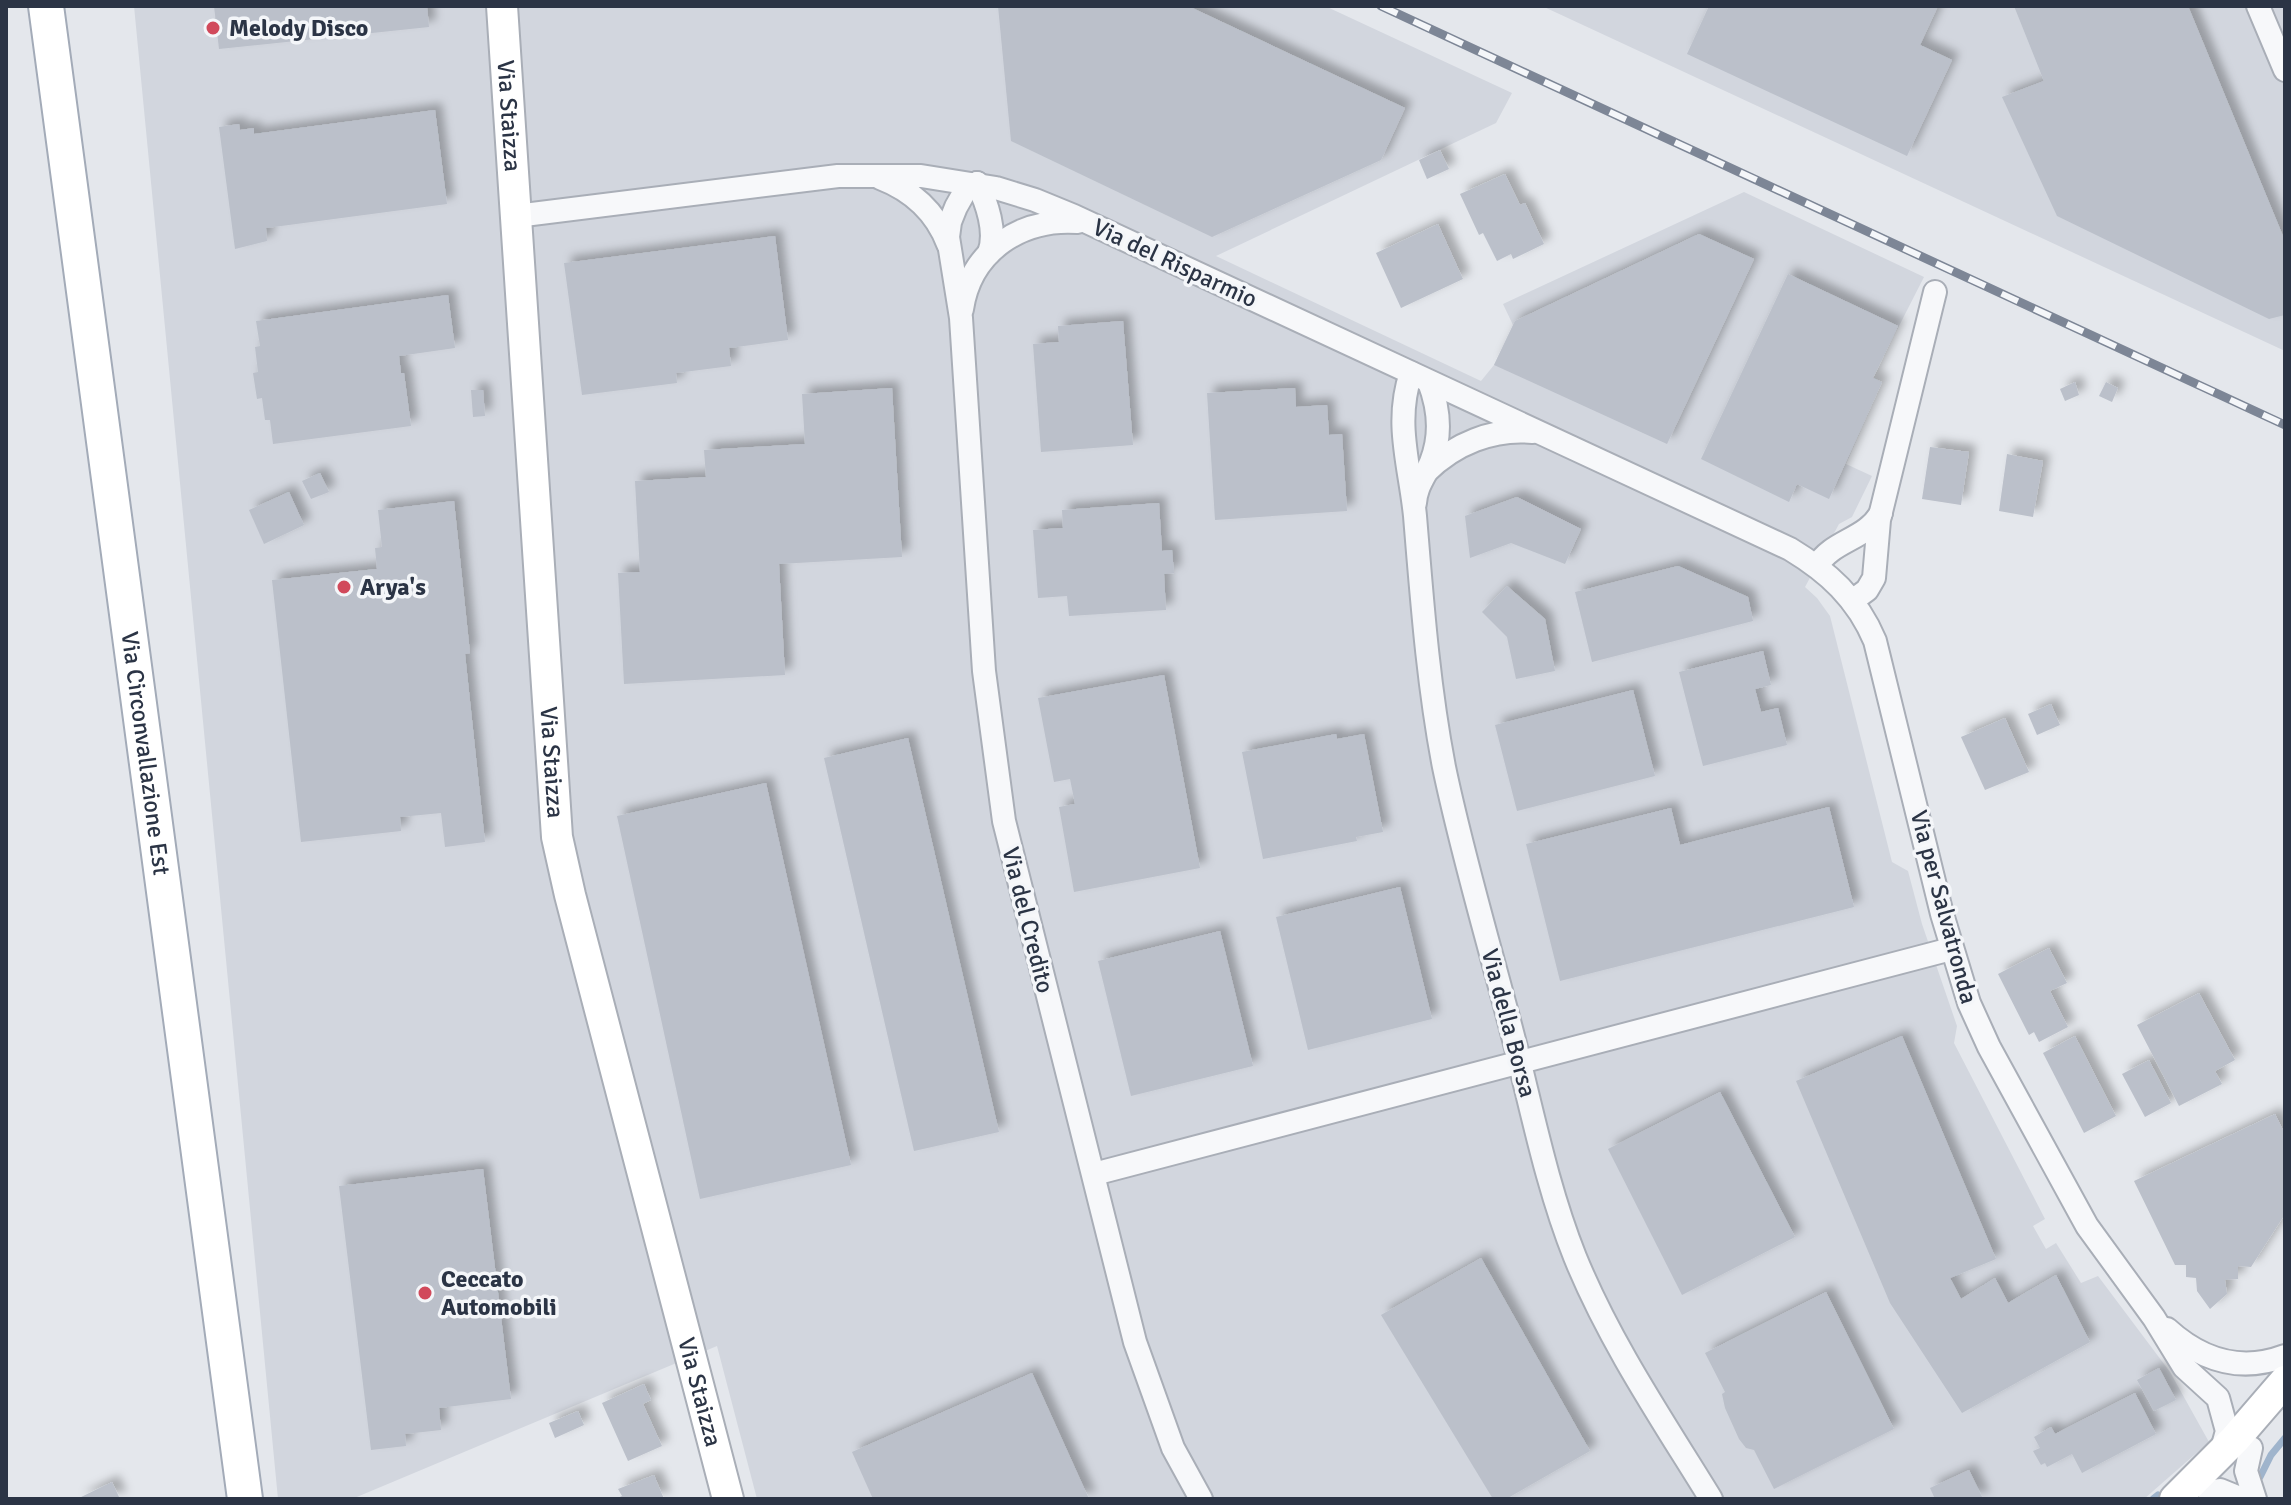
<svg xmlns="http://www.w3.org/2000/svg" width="2291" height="1505" font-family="Signika,sans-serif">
  <defs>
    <filter id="shadow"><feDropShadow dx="7" dy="-7" stdDeviation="4" flood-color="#0004"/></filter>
  </defs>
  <rect width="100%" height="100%" fill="#e4e7ec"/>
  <g fill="#d2d6de">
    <polygon points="134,6 1325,6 1512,93 1496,123 1216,256 1481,381 1494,365 1513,325 1503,304 1744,192 1924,277 1873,377 1882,382 1846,464 1872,476 1852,517 1839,524 1805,587 1817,598 1830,616 1892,862 1908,871 1922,924 1957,1026 1954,1043 2045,1219 2033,1226 2046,1249 2056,1243 2081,1283 2098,1276 2170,1372 2209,1442 2144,1499 757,1499 717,1346 352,1499 278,1499"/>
    <polygon points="1542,6 2285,6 2285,351"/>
  </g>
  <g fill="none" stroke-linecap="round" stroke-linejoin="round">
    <g stroke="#9fb4cc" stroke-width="7">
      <polyline points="2260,1477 2271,1455 2285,1438"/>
      <polyline points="2153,1499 2158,1495"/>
    </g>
  </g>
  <g fill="#bbc0ca" filter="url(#shadow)">
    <polygon points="214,6 427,6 429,27 219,49"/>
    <polygon points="998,6 1188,6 1405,108 1381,160 1212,237 1011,141"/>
    <polygon points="1709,6 1938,6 1920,45 1952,60 1907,156 1687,54"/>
    <polygon points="2014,6 2188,6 2285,241 2285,315 2269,319 2057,216 2002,97 2044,81"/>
    <polygon points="435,110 447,204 266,228 267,241 235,249 219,127 239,124 240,130 254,128 254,134"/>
    <polygon points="1440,150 1449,169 1427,179 1419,160"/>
    <polygon points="1505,174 1520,205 1525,203 1544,244 1513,259 1511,254 1497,261 1483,233 1479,235 1460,194"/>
    <polygon points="1438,224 1463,279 1401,308 1376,253"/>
    <polygon points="1699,234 1754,259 1667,444 1494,365 1515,321"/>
    <polygon points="775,236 788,340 729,348 731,366 676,373 677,383 582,395 564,263"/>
    <polygon points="1788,274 1898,326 1873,378 1882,382 1829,499 1797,484 1789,502 1701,459"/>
    <polygon points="448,295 455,348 399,356 401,373 404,373 411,426 273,444 270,420 265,420 262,398 257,399 253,373 258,372 255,347 260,346 256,321"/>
    <polygon points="1123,321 1133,445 1041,452 1033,344 1059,342 1058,326"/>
    <polygon points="2075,382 2079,395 2065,401 2060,389"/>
    <polygon points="2106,382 2118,388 2112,402 2099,396"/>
    <polygon points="892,388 902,557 779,564 785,675 624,684 618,573 640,572 635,481 706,477 704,450 805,444 802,394"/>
    <polygon points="1295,388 1296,407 1327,405 1329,435 1342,434 1347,511 1215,520 1207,393"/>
    <polygon points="471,390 483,390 485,416 473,417"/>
    <polygon points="1930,447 1969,452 1961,505 1922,499"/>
    <polygon points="2007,454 2043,461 2033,517 1999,511"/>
    <polygon points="320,473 329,492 311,499 302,481"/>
    <polygon points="289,492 304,525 264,544 249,510"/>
    <polygon points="1517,497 1581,529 1565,564 1511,543 1470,558 1465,516"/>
    <polygon points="454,501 470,653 465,654 485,842 445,847 441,813 400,817 401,831 301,842 272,580 377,569 375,548 382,547 378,510"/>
    <polygon points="1159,503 1162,551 1172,550 1174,573 1164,574 1166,610 1069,616 1067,596 1038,598 1033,530 1063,528 1062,510"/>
    <polygon points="1678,566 1748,597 1753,621 1592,662 1575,592"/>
    <polygon points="1507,586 1545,619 1555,671 1516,679 1507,637 1482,612"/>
    <polygon points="1763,651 1771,685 1755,689 1761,712 1778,708 1787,745 1703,766 1679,672"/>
    <polygon points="1164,675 1200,868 1074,892 1059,807 1075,804 1070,779 1054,782 1038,698"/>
    <polygon points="1633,690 1655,776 1517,811 1495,725"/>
    <polygon points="2051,704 2060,725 2037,735 2028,714"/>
    <polygon points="2005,718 2029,772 1985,790 1961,737"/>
    <polygon points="1336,734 1337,739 1364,734 1383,832 1356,837 1357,841 1263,859 1242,752"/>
    <polygon points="908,738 999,1132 914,1151 824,758"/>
    <polygon points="766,783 851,1165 700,1199 617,816"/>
    <polygon points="1829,807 1854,907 1560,981 1526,844 1671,808 1680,845"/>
    <polygon points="1400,887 1432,1019 1308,1050 1276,917"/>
    <polygon points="1220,931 1253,1066 1131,1096 1098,961"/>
    <polygon points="2049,948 2067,983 2050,991 2068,1027 2039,1042 2034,1032 2029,1035 1998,974"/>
    <polygon points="2199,993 2235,1060 2215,1071 2222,1084 2179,1106 2137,1025"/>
    <polygon points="1902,1036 1996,1259 1950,1278 1961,1299 1995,1278 2008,1303 2056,1275 2090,1342 1962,1413 1890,1303 1796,1081"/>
    <polygon points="2075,1036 2116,1116 2084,1133 2043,1053"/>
    <polygon points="2149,1060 2171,1103 2145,1117 2122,1074"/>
    <polygon points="1720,1092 1795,1237 1682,1295 1608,1149"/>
    <polygon points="2275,1114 2285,1134 2285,1214 2251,1267 2238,1266 2238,1279 2225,1280 2227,1294 2210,1309 2197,1291 2196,1278 2186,1277 2186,1265 2175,1265 2134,1181"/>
    <polygon points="483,1169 511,1399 439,1408 441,1430 405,1434 406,1446 371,1450 339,1186"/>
    <polygon points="1481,1258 1590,1451 1506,1499 1493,1499 1381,1315"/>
    <polygon points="1826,1292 1894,1429 1774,1489 1754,1450 1746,1448 1739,1439 1725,1408 1722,1394 1725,1392 1705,1353"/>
    <polygon points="2159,1368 2176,1400 2154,1411 2137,1380"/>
    <polygon points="1032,1373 1089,1499 873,1499 852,1452"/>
    <polygon points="644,1384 651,1400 643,1404 662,1446 628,1461 602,1403"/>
    <polygon points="2135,1393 2156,1434 2082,1473 2072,1454 2047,1467 2045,1463 2041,1465 2033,1451 2040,1448 2034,1437 2051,1427 2055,1434"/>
    <polygon points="578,1411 584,1425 555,1438 549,1423"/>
    <polygon points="1969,1470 1983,1499 1935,1499 1930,1488"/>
    <polygon points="654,1475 664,1499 615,1499 622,1496 618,1489"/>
    <polygon points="112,1482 120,1499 77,1499"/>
  </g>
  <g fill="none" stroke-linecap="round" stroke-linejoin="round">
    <defs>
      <g id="street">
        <polyline points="2258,6 2285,70"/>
        <path d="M 880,178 C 911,190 936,212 948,244"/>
        <polyline points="977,183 965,191 956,207 950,222 948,237 961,318 984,671 1004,821 1135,1342 1173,1448 1201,1499"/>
        <path d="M 977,183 C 987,203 997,232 989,253"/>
        <path d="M 516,216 L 838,176 L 921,176 L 996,188 L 1035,200 L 1074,216 L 1790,549 C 1828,572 1857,598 1875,641 L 1942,914 L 1969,1003 L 1989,1047 L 2087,1226 L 2154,1318 L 2184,1367 L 2218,1398 L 2227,1431 L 2221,1453"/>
        <path d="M 962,309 C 971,250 1022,218 1078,222"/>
        <path d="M 1411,373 C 1394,423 1410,466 1415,516 C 1422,600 1428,684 1444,767 C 1463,858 1490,947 1513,1036 C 1532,1110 1547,1187 1575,1257 C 1610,1343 1663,1421 1711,1499"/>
        <path d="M 1426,472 C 1454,444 1493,428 1533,432"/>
        <path d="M 1415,503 C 1416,486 1425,477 1431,462 C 1442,435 1439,408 1429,382"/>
        <path d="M 1817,566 C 1832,540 1866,540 1881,513"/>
        <polyline points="1852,601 1867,590 1874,578 1879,520 1935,292"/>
        <polyline points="1094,1174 1951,949"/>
        <path d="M 2167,1329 C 2201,1360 2240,1373 2285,1356"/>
        <polyline points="2251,1448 2246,1471 2255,1499"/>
        <polyline points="2209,1492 2220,1490 2242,1499"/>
      </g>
      <g id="secondary">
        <path id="s1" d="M 502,6 L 557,837 L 570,895 L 728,1499"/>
        <polyline points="2175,1499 2235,1439 2285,1381"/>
      </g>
      <g id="primary">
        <path id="s2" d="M 46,6 L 245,1499"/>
      </g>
    </defs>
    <use href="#street" stroke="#a9aeb7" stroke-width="26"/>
    <use href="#secondary" stroke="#a9aeb7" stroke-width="34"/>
    <use href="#primary" stroke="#a3abb8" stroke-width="38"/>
    <use href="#street" stroke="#f7f8fa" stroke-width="22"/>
    <use href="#secondary" stroke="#fff" stroke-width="30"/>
    <use href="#primary" stroke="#fff" stroke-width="34"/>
    <defs>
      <polyline id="rail" points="1381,6 2285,425"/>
    </defs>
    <use href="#rail" stroke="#7d8696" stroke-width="9"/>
    <use href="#rail" stroke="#f4f6f9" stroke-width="6" stroke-dasharray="18" stroke-linecap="butt"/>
  </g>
  <g fill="#d1495b" stroke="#f4f6f9" stroke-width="3">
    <circle cx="213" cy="28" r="8"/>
    <circle cx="344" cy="587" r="8"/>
    <circle cx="425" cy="1293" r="8"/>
  </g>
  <g text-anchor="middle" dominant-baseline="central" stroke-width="7" stroke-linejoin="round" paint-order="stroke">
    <g font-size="24" font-weight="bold" fill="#2b3445" stroke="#f4f6f9" text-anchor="start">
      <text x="229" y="28">Melody Disco</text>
      <text x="360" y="587">Arya's</text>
      <text x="441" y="1279">Ceccato<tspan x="441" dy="28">Automobili</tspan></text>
    </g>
    <g font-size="24" fill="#2b3445" stroke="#f4f6f9">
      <text stroke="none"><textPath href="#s1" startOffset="110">Via Staizza</textPath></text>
      <text transform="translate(1175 263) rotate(25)">Via del Risparmio</text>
      <text stroke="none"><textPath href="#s2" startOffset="754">Via Circonvallazione Est</textPath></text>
      <text stroke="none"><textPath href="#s1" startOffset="758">Via Staizza</textPath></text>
      <text transform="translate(1944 907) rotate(75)">Via per Salvatronda</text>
      <text transform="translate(1028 920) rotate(76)">Via del Credito</text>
      <text transform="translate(1509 1023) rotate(75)">Via della Borsa</text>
      <text stroke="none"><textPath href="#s1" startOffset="1406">Via Staizza</textPath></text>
    </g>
  </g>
  <rect width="2291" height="1505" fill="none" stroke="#2b3445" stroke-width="16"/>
</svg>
